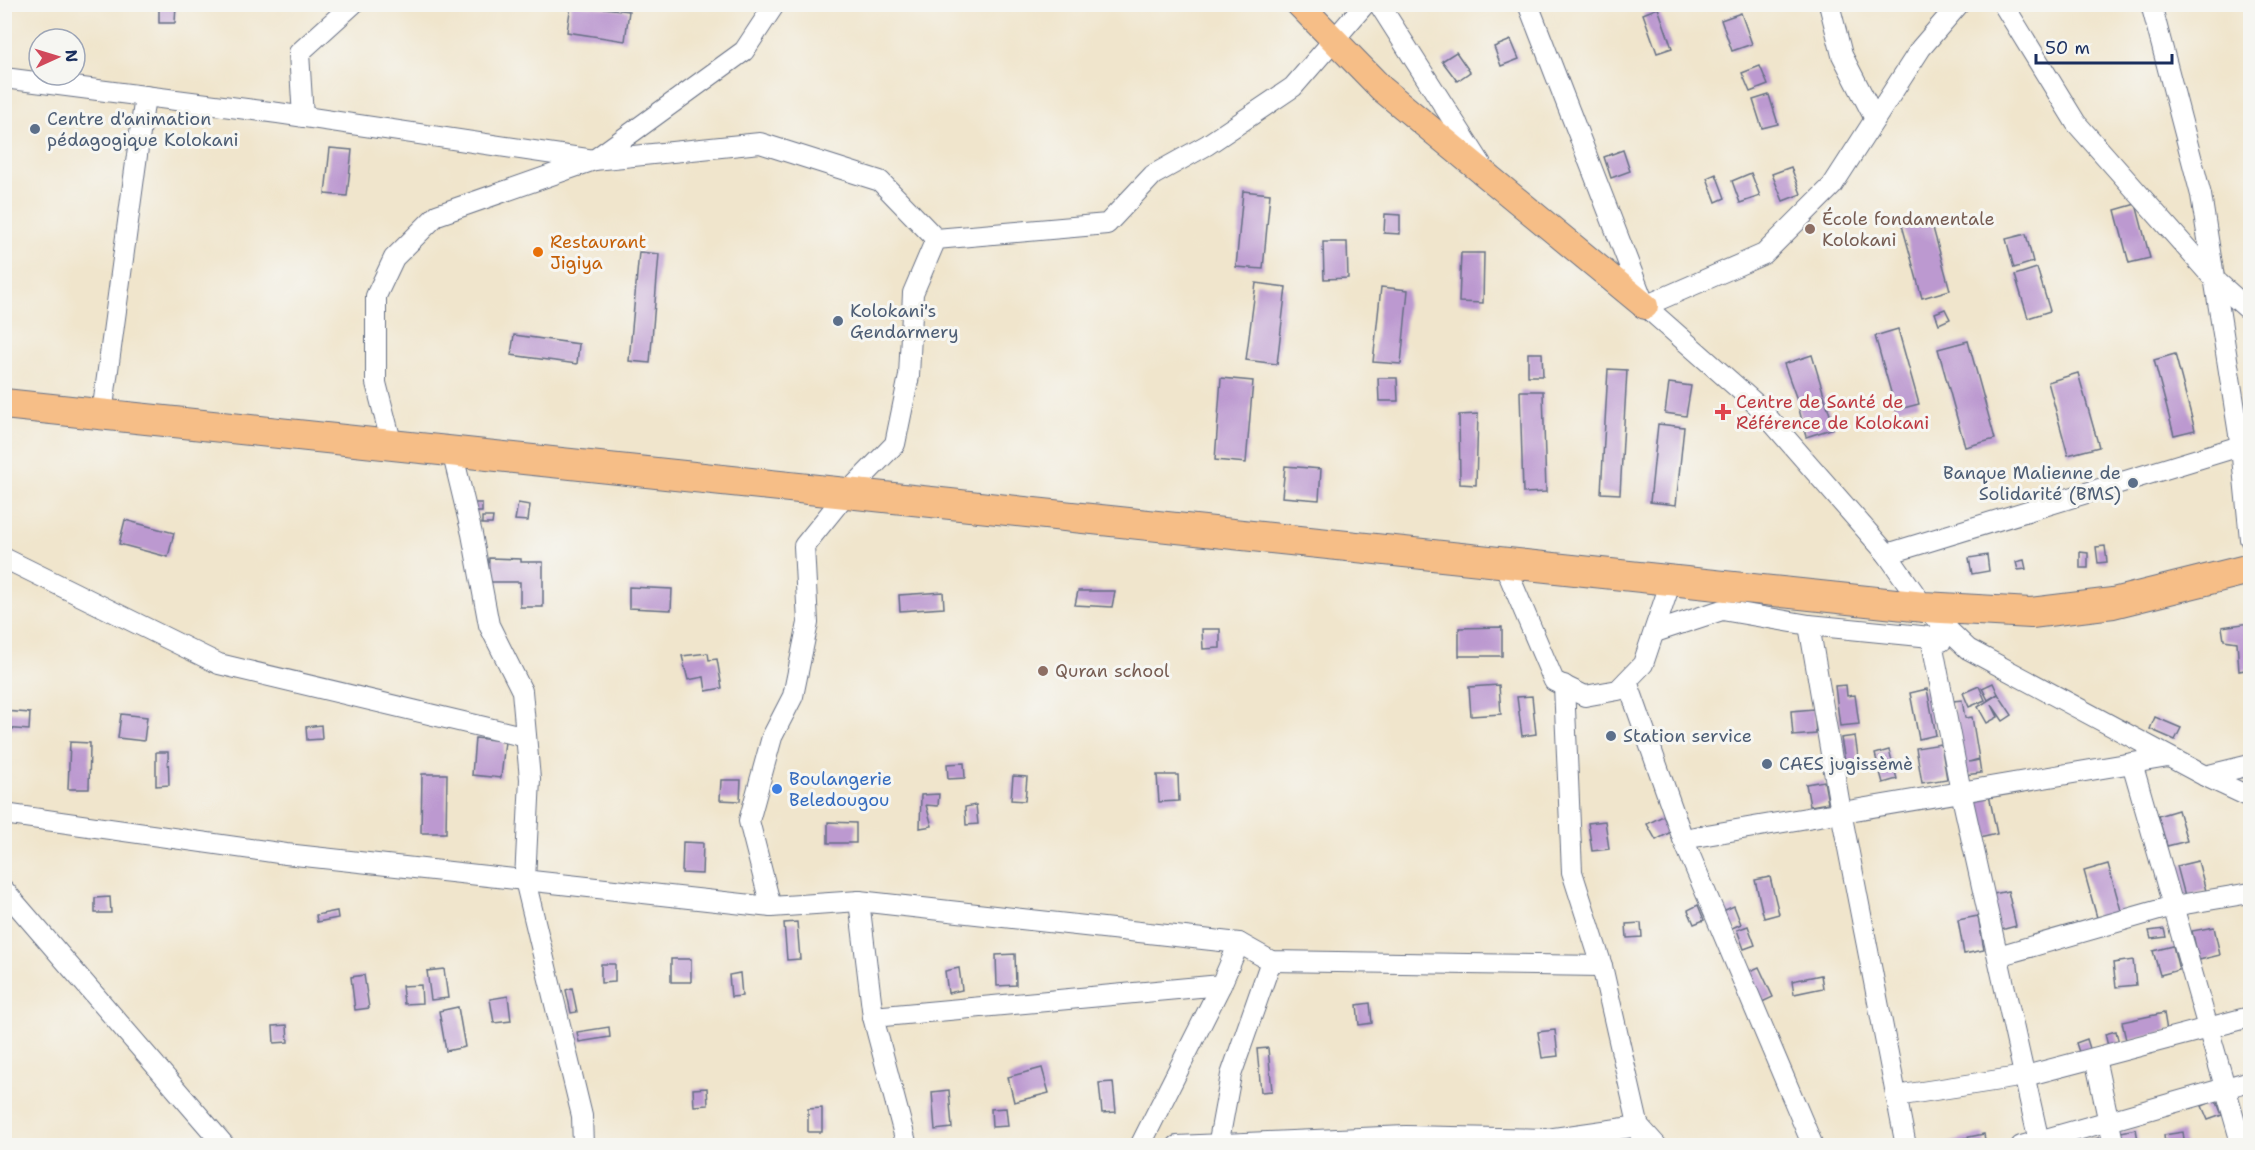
<svg xmlns="http://www.w3.org/2000/svg" width="2255" height="1150" font-family="'Shantell Sans',sans-serif">
  <rect width="100%" height="100%" fill="#f6f6f2"/>
  <filter id="ink" filterUnits="userSpaceOnUse"><feTurbulence type="fractalNoise" baseFrequency=".0167" numOctaves="2"/><feDisplacementMap in="SourceGraphic" scale="12" xChannelSelector="R" yChannelSelector="G"/><feConvolveMatrix kernelMatrix="1 2 1 2 8 2 1 2 1" color-interpolation-filters="sRGB"/></filter>
  <filter id="wash" filterUnits="userSpaceOnUse"><feTurbulence type="fractalNoise" baseFrequency=".008" numOctaves="4" result="noise"/><feDisplacementMap in="SourceGraphic" scale="24" xChannelSelector="R" yChannelSelector="G"/><feGaussianBlur stdDeviation="1.35" result="paint"/><feColorMatrix in="noise" values="0 0 0 0 0 0 0 0 0 0 0 0 0 0 0 0 0 1.4 0 .05"/><feComposite in="paint" operator="in"/></filter>
  <g filter="url(#wash)">
    <rect width="100%" height="100%" fill="#f0e5cc"/>
    <g id="blocks">
      <g fill="#bc99d0">
        <polygon points="159,4 176,4 175,23 159,23"/>
        <polygon points="571,4 629,11 625,41 567,32"/>
        <polygon points="1658,8 1672,48 1657,53 1643,14"/>
        <polygon points="1741,13 1752,44 1732,51 1721,20"/>
        <polygon points="1511,40 1519,59 1501,66 1494,47"/>
        <polygon points="1456,52 1470,72 1457,81 1442,61"/>
        <polygon points="1760,66 1768,85 1750,92 1742,73"/>
        <polygon points="1769,95 1778,124 1762,128 1753,100"/>
        <polygon points="330,148 352,150 347,196 325,194"/>
        <polygon points="1623,150 1630,171 1611,178 1604,157"/>
        <polygon points="1791,167 1801,194 1783,201 1772,174"/>
        <polygon points="1751,173 1760,196 1740,203 1732,181"/>
        <polygon points="1716,174 1725,198 1716,202 1707,178"/>
        <polygon points="1243,191 1270,194 1263,269 1236,267"/>
        <polygon points="2136,204 2150,258 2129,263 2115,210"/>
        <polygon points="1385,214 1400,215 1400,234 1384,233"/>
        <polygon points="1930,217 1950,290 1922,298 1902,225"/>
        <polygon points="2026,234 2033,262 2014,268 2006,239"/>
        <polygon points="1323,242 1347,242 1348,278 1324,279"/>
        <polygon points="639,252 659,254 650,363 629,361"/>
        <polygon points="1461,253 1484,253 1483,303 1459,302"/>
        <polygon points="2037,268 2050,311 2028,318 2015,275"/>
        <polygon points="1256,283 1286,287 1277,364 1246,360"/>
        <polygon points="1381,287 1408,290 1401,364 1373,362"/>
        <polygon points="1945,309 1950,319 1939,324 1935,313"/>
        <polygon points="1898,329 1919,404 1896,410 1875,336"/>
        <polygon points="514,335 579,344 577,364 511,355"/>
        <polygon points="1968,341 1995,439 1965,447 1938,349"/>
        <polygon points="1528,353 1542,353 1543,376 1528,376"/>
        <polygon points="2175,354 2195,430 2174,435 2154,360"/>
        <polygon points="1812,355 1834,428 1806,437 1796,397 1784,364"/>
        <polygon points="1608,369 1627,370 1620,494 1601,493"/>
        <polygon points="2078,373 2099,447 2068,455 2048,382"/>
        <polygon points="1221,378 1253,381 1246,463 1215,460"/>
        <polygon points="1378,378 1397,378 1398,401 1379,401"/>
        <polygon points="1669,383 1691,386 1686,416 1665,413"/>
        <polygon points="1520,391 1543,391 1546,492 1523,493"/>
        <polygon points="1478,414 1476,485 1460,484 1459,415"/>
        <polygon points="1658,424 1684,427 1676,505 1650,502"/>
        <polygon points="1285,466 1321,469 1319,500 1282,497"/>
        <polygon points="470,503 482,503 482,512 471,512"/>
        <polygon points="518,503 530,505 528,521 515,520"/>
        <polygon points="482,517 493,517 492,524 482,524"/>
        <polygon points="125,520 174,533 168,557 119,544"/>
        <polygon points="2105,546 2107,562 2098,563 2096,547"/>
        <polygon points="2080,552 2088,553 2088,568 2080,568"/>
        <polygon points="1987,555 1989,571 1972,574 1969,558"/>
        <polygon points="489,558 521,559 521,562 543,562 543,607 520,607 520,582 488,582"/>
        <polygon points="2024,560 2026,569 2018,570 2016,562"/>
        <polygon points="629,587 672,589 671,610 629,608"/>
        <polygon points="1078,591 1115,591 1112,607 1075,605"/>
        <polygon points="943,592 944,608 900,611 899,595"/>
        <polygon points="2250,623 2250,669 2239,671 2237,642 2224,640 2222,627"/>
        <polygon points="1502,627 1502,656 1459,656 1459,628"/>
        <polygon points="1202,629 1220,629 1220,648 1203,649"/>
        <polygon points="708,653 709,660 717,659 722,688 706,691 704,677 688,680 682,656"/>
        <polygon points="1993,683 1998,694 1988,700 1982,688"/>
        <polygon points="1499,685 1501,714 1471,716 1469,687"/>
        <polygon points="1846,685 1847,696 1855,695 1859,724 1840,726 1835,686"/>
        <polygon points="1979,686 1985,700 1969,707 1963,693"/>
        <polygon points="1927,689 1936,735 1919,739 1910,693"/>
        <polygon points="1998,694 2012,715 2003,721 1992,705 1998,717 1987,723 1978,707"/>
        <polygon points="1532,696 1536,734 1522,736 1517,697"/>
        <polygon points="1962,700 1965,718 1972,717 1979,759 1969,762 1979,760 1981,773 1964,775 1953,701"/>
        <polygon points="1814,709 1816,734 1793,736 1791,711"/>
        <polygon points="4,711 30,713 29,730 4,728"/>
        <polygon points="121,714 147,717 144,741 118,738"/>
        <polygon points="2155,717 2181,728 2175,740 2150,729"/>
        <polygon points="321,725 322,739 307,740 306,727"/>
        <polygon points="1855,736 1860,770 1847,772 1841,738"/>
        <polygon points="475,738 505,741 501,778 472,775"/>
        <polygon points="70,742 90,743 89,789 68,789"/>
        <polygon points="1941,744 1947,779 1922,783 1916,748"/>
        <polygon points="1889,750 1897,779 1883,783 1875,754"/>
        <polygon points="156,752 168,752 169,785 156,786"/>
        <polygon points="964,763 965,778 948,779 947,764"/>
        <polygon points="422,774 447,774 446,833 421,833"/>
        <polygon points="1157,775 1178,775 1179,801 1159,802"/>
        <polygon points="1013,776 1027,777 1025,801 1011,800"/>
        <polygon points="721,780 741,780 740,801 720,800"/>
        <polygon points="1824,781 1828,803 1810,806 1806,784"/>
        <polygon points="1988,790 1997,834 1975,839 1965,795"/>
        <polygon points="939,794 938,806 926,805 932,826 920,828 921,795"/>
        <polygon points="976,805 978,824 966,825 965,807"/>
        <polygon points="2178,810 2187,841 2167,846 2158,816"/>
        <polygon points="1663,816 1671,832 1656,840 1647,824"/>
        <polygon points="1605,821 1609,849 1592,851 1588,823"/>
        <polygon points="828,822 856,823 856,843 828,843"/>
        <polygon points="683,842 703,843 702,874 682,873"/>
        <polygon points="2198,861 2206,891 2185,896 2177,866"/>
        <polygon points="2108,864 2122,914 2098,921 2084,871"/>
        <polygon points="1770,877 1779,914 1764,918 1755,880"/>
        <polygon points="2008,891 2016,926 1997,931 1989,895"/>
        <polygon points="110,897 111,913 95,913 95,898"/>
        <polygon points="1698,905 1704,920 1694,924 1688,910"/>
        <polygon points="1734,906 1741,924 1730,929 1723,911"/>
        <polygon points="337,911 338,918 317,922 316,915"/>
        <polygon points="1978,916 1984,950 1964,954 1958,920"/>
        <polygon points="797,922 800,959 787,960 784,923"/>
        <polygon points="1641,923 1642,937 1627,938 1626,924"/>
        <polygon points="1748,926 1755,945 1744,949 1737,930"/>
        <polygon points="2214,927 2220,955 2199,960 2192,931"/>
        <polygon points="2164,929 2166,937 2151,939 2149,931"/>
        <polygon points="2173,946 2179,970 2160,975 2153,951"/>
        <polygon points="1015,954 1016,985 997,986 996,955"/>
        <rect x="671" y="959" width="20" height="23"/>
        <polygon points="2133,960 2136,985 2116,987 2113,963"/>
        <polygon points="601,964 615,964 615,982 601,983"/>
        <polygon points="1759,967 1773,997 1758,1004 1743,974"/>
        <polygon points="959,968 962,990 948,993 945,971"/>
        <polygon points="444,969 448,998 431,1000 427,971"/>
        <polygon points="740,973 742,996 731,997 729,975"/>
        <polygon points="364,975 369,1008 355,1010 351,977"/>
        <polygon points="1821,975 1823,988 1794,994 1792,981"/>
        <polygon points="421,985 422,1003 404,1004 402,986"/>
        <polygon points="572,988 577,1012 571,1013 566,990"/>
        <polygon points="508,996 511,1021 494,1023 490,999"/>
        <polygon points="1370,1003 1372,1023 1359,1025 1357,1005"/>
        <polygon points="458,1007 465,1047 446,1051 439,1011"/>
        <polygon points="2164,1013 2167,1031 2126,1040 2122,1022"/>
        <polygon points="287,1025 288,1042 274,1043 273,1026"/>
        <polygon points="609,1027 610,1037 579,1042 577,1032"/>
        <polygon points="1555,1030 1558,1056 1542,1058 1538,1032"/>
        <polygon points="2116,1031 2119,1044 2108,1046 2105,1034"/>
        <polygon points="2087,1039 2091,1052 2080,1055 2076,1043"/>
        <polygon points="1268,1048 1272,1091 1261,1092 1257,1049"/>
        <polygon points="1042,1068 1049,1093 1014,1102 1008,1077"/>
        <polygon points="1113,1082 1116,1112 1102,1113 1099,1083"/>
        <polygon points="707,1088 708,1105 694,1106 693,1089"/>
        <polygon points="949,1090 952,1128 935,1130 932,1092"/>
        <polygon points="2216,1100 2222,1115 2208,1120 2202,1106"/>
        <polygon points="822,1108 822,1132 808,1132 808,1109"/>
        <polygon points="1006,1108 1008,1126 992,1127 991,1109"/>
        <polygon points="2136,1129 2139,1146 2118,1146 2116,1133"/>
        <polygon points="2183,1132 2185,1146 2165,1146 2164,1135"/>
        <polygon points="1984,1134 1986,1146 1939,1146 1969,1137"/>
        <polygon points="2099,1138 2100,1146 2087,1146 2086,1141"/>
      </g>
    </g>
  </g>
  <g filter="url(#ink)">
    <use href="#blocks" fill-opacity="0" stroke="#666f84" stroke-width="1.5"/>
    <g fill="none" stroke-linecap="round" stroke-linejoin="round">
      <defs>
        <g id="minor">
          <polyline points="1379,4 1481,164"/>
          <polyline points="1528,4 1645,306 1764,254 1832,186 1921,48 1959,4"/>
          <polyline points="1829,4 1842,55 1875,119"/>
          <polyline points="2003,4 2076,123 2214,279 2250,311"/>
          <polyline points="2151,4 2201,195 2241,447 2250,539"/>
          <polyline points="4,78 278,113 594,160 760,143 880,181 936,239"/>
          <polyline points="303,117 299,53 353,4"/>
          <polyline points="1645,306 1756,404 1887,554 1924,607 1968,649 2205,776 2250,797"/>
          <polyline points="102,414 145,96"/>
          <polyline points="392,445 376,383 376,296 394,258 437,215 594,160 744,51 775,4"/>
          <polyline points="452,451 472,534 489,625 522,691 530,779 525,880 582,1116 583,1146"/>
          <polyline points="1887,554 2250,443"/>
          <polyline points="4,558 219,664 526,737"/>
          <polyline points="1504,564 1554,681 1585,696 1618,690 1643,664 1671,581"/>
          <polyline points="1655,632 1722,610 1809,625"/>
          <polyline points="1942,641 1931,637 1961,792 2040,1146"/>
          <polyline points="1627,681 1683,839 1813,1146"/>
          <polyline points="1564,685 1572,872 1602,966 1641,1137"/>
          <polyline points="2132,763 2242,1146"/>
          <polyline points="2205,776 2250,765"/>
          <polyline points="4,814 286,854 771,907 859,901 1239,943 1271,961 1602,966"/>
          <polyline points="1683,839 2168,757"/>
          <polyline points="4,890 225,1146"/>
          <polyline points="859,901 873,1017 907,1146"/>
          <polyline points="771,907 749,821 772,737 793,696 808,623 804,546 846,494 895,444 909,376 913,293 936,239 1107,224 1153,175 1207,145 1293,87 1365,4"/>
          <polyline points="1998,956 2173,906 2250,893"/>
          <polyline points="873,1017 1221,985 1239,943"/>
          <polyline points="2095,1058 2114,1146"/>
          <polyline points="1896,1096 2025,1076 2250,1017"/>
          <polyline points="1140,1146 1221,985"/>
          <polyline points="1177,1146 1406,1136 1547,1139 1639,1126 1657,1146"/>
          <polyline points="1218,1146 1231,1075 1271,961"/>
          <polyline points="1906,1146 1841,812 1809,625 1931,637"/>
          <polyline points="2021,1146 2250,1081"/>
        </g>
        <polyline id="major" points="1299,4 1382,89 1645,306"/>
        <polyline id="highway" points="4,404 1924,607 2031,613 2113,603 2250,569"/>
      </defs>
      <use href="#minor" stroke="#666f84" stroke-width="22"/>
      <use href="#major" stroke="#666f84" stroke-width="28"/>
      <use href="#highway" stroke="#666f84" stroke-width="32"/>
      <use href="#minor" stroke="#fff" stroke-width="20"/>
      <use href="#major" stroke="#f6be87" stroke-width="26"/>
      <use href="#highway" stroke="#f6be87" stroke-width="30"/>
    </g>
  </g>
  <g fill="#5c6f8a" stroke="#f6f6f2" stroke-width="2">
    <circle cx="35" cy="129" r="6"/>
    <circle cx="838" cy="321" r="6"/>
    <circle cx="2133" cy="483" r="6"/>
    <circle cx="1611" cy="736" r="6"/>
    <circle cx="1767" cy="764" r="6"/>
  </g>
  <g fill="#8d6e63" stroke="#f6f6f2" stroke-width="2">
    <circle cx="1810" cy="229" r="6"/>
    <circle cx="1043" cy="671" r="6"/>
  </g>
  <circle fill="#e8710a" stroke="#f6f6f2" stroke-width="2" cx="538" cy="252" r="6"/>
  <path fill="#e0444e" stroke="#f6f6f2" stroke-width="2" d="M1720 403h6v6h6v6h-6v6h-6v-6h-6v-6h6z"/>
  <circle fill="#3f7fe0" stroke="#f6f6f2" stroke-width="2" cx="777" cy="789" r="6"/>
  <g text-anchor="middle" dominant-baseline="central" stroke-width="6" stroke-linejoin="round" paint-order="stroke">
    <g font-size="18" fill="#4e5e75" stroke="#f6f6f2" text-anchor="start">
      <text x="47" y="119">Centre d'animation<tspan x="47" dy="21">pédagogique Kolokani</tspan></text>
      <text x="850" y="311">Kolokani's<tspan x="850" dy="21">Gendarmery</tspan></text>
      <text x="2121" y="473" text-anchor="end">Banque Malienne de<tspan x="2121" dy="21">Solidarité (BMS)</tspan></text>
      <text x="1623" y="736">Station service</text>
      <text x="1779" y="764">CAES jugissèmè</text>
    </g>
    <g font-size="18" fill="#785e54" stroke="#f6f6f2" text-anchor="start">
      <text x="1822" y="219">École fondamentale<tspan x="1822" dy="21">Kolokani</tspan></text>
      <text x="1055" y="671">Quran school</text>
    </g>
    <g font-size="18" fill="#c56008" stroke="#f6f6f2" text-anchor="start">
      <text x="550" y="242">Restaurant<tspan x="550" dy="21">Jigiya</tspan></text>
    </g>
    <g font-size="18" fill="#be3a42" stroke="#f6f6f2" text-anchor="start">
      <text x="1736" y="402">Centre de Santé de<tspan x="1736" dy="21">Référence de Kolokani</tspan></text>
    </g>
    <g font-size="18" fill="#366cbe" stroke="#f6f6f2" text-anchor="start">
      <text x="789" y="779">Boulangerie<tspan x="789" dy="21">Beledougou</tspan></text>
    </g>
  </g>
  <rect width="2255" height="1150" fill="none" stroke="#f6f6f2" stroke-width="24"/>
  <g transform="translate(57 57) rotate(86)"><circle r="28" fill="#f6f6f2" stroke="#9ea6b7" stroke-width="1.5"/>
  <path d="M0-4.5L10 22L0 15L-10 22Z" fill="#d1495b"/>
  <text y="-9" font-size="16" font-weight="bold" text-anchor="middle" fill="#1b2f5e">N</text>
  </g>
  <path d="M2036 54v9h136v-9" fill="none" stroke="#1b2f5e" stroke-width="3"/>
  <text x="2045" y="54" font-size="18" fill="#1b2f5e" stroke="#f6f6f2" stroke-width="4.5" paint-order="stroke">50 m</text>
</svg>
